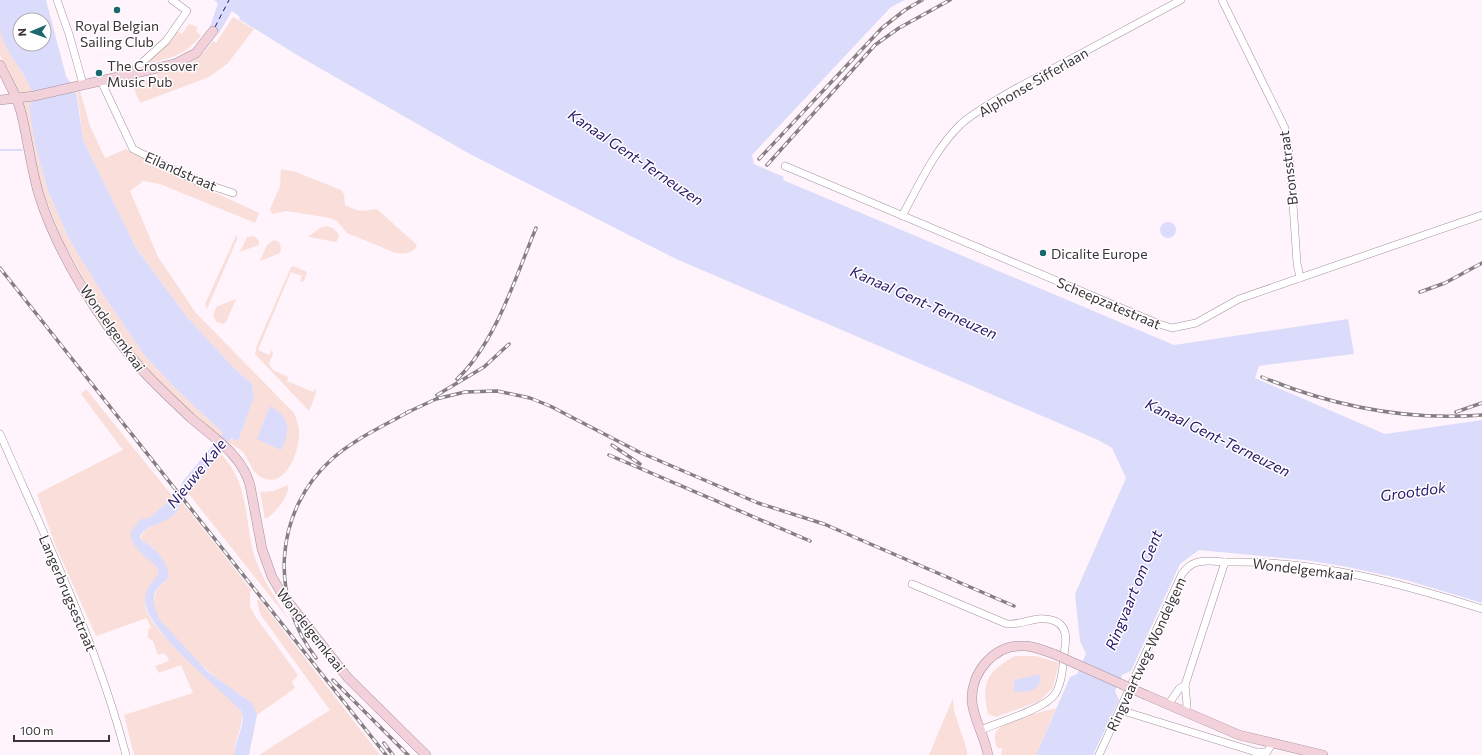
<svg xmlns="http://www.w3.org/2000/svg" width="1482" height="755" font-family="Commissioner,sans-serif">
  <rect width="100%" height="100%" fill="#fff4fb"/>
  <g fill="#f9ded9">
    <path d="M 233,17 L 254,29 L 228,63 L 209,77 L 140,103 L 132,84 L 158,78 L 157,74 C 183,67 197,64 213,41 L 216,43 Z"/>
    <path d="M 189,24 L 198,27 L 196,31 L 201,36 C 184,55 173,58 149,63 L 148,61 L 177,31 L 182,34 Z"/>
    <polygon points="0,29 12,56 32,89 34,99 35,144 48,191 69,239 102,293 145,356 176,389 223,433 220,437 162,385 131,350 98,303 64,244 44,195 14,85 0,55"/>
    <path d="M 77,89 L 80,91 L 90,126 L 105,158 L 126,149 L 145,160 L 259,213 L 255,223 L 160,184 L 143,181 L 130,191 L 158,257 L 196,313 L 294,413 C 297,420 299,426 299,434 C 299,452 286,488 263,478 C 252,474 250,461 243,452 C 239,448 232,445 228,442 L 231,438 L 238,441 L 254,397 L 252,384 L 234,368 L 187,317 L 136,248 L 83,140 Z"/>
    <path d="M 281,169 L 296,172 L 341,190 L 344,194 L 345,205 C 362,213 360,211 377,209 L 417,245 C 413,254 404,254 396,253 L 347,233 L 337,221 L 330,218 L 287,211 L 272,214 L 270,209 L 280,186 Z"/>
    <polygon points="326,226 333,228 339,235 338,239 336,242 308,237 320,228"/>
    <polygon points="236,236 238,237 207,309 205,304"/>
    <polygon points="254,236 259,241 259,245 240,252 247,237"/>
    <polygon points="274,240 279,242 281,248 280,253 260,261 267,245"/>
    <polygon points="293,266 307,272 304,281 300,282 302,276 291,272 258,350 269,355 272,350 273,353 269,364 273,370 288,377 287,381 313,392 315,388 316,393 309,411 255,354 257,345 291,267"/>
    <polygon points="236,299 226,322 223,324 217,322 213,316 216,307"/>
    <path d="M 86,389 L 173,497 L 149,518 L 131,538 C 138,552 152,558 159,571 C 155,586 146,583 145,603 C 145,631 225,688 242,713 C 243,728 234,740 234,755 L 134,755 L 124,715 L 193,693 L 181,665 L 159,673 L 155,666 L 169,661 L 167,656 L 163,653 L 158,655 L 153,641 L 148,638 L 148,629 L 151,628 L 147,618 L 96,636 L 56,547 L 37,494 L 123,450 L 81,394 Z"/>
    <path d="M 219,452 C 251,484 243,518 255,558 C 263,581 277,600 289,620 L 188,493 Z"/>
    <path d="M 288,485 C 290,496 274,515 265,519 L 260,492 L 273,491 Z"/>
    <path d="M 181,501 L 252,591 L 250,592 L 250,606 L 255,616 L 298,675 L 292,682 L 295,688 L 257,715 C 249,695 240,696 225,684 C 207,671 162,631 155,611 C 153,604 155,596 157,589 L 164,583 L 154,548 L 141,540 C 139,527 164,523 174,515 C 178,512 179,505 181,501 Z"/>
    <polygon points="259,599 380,755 259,755 330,710 260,614 257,601"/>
    <path d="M 1015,656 L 1036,656 L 1059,663 L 1053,687 L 1040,701 L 996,717 L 988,714 C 981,683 986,672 1015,656 Z"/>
    <polygon points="953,698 954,711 967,750 967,755 929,755"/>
    <path d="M 1056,708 L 1036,755 L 1001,755 L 1002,748 L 997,748 C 996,744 994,739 995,735 C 996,721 1043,712 1056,708 Z"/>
  </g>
  <g fill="#dbdcfb" fill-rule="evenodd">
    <path d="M 0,0 L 46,0 L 66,76 L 76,90 L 83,140 L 136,248 L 187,317 L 234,368 L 252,384 L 254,397 L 238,441 L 231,438 L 190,492 C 179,500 179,511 174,515 C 164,524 147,524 140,536 L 141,540 C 155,547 167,560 169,576 C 166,581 161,584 158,588 C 150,597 156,611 160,620 L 207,671 L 252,703 L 257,715 L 249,755 L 234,755 C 234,741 247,724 241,711 C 220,688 141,627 145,597 C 146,586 156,581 159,571 L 156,566 L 143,555 L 134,545 L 131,538 L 131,531 L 141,519 L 149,518 L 173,497 L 179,491 L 183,481 L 223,433 L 176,389 L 145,356 L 102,293 L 69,239 L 48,191 L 35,144 L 29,106 L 34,99 C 29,73 4,55 0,28 C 0,19 0,9 0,0 ZM 20,20 L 44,20 L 44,44 L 20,44 Z"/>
    <polygon points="214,0 905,0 891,7 752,155 754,164 784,177 783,180 1174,345 1348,319 1354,354 1259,366 1255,378 1385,434 1482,420 1482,603 1406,580 1348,567 1305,560 1199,550 1180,564 1131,671 1122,675 1115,691 1119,700 1093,755 1036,755 1070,677 1077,674 1086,654 1080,641 1075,594 1126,478 1112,448 1098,440 674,258 468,153 302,58 239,19 240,17 232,11 219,33 210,27 218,3"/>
    <circle cx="1168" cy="230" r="8"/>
    <path d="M 270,406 C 290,416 291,431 281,450 L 257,439 Z"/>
    <path d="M 1036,675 L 1040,675 C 1042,692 1025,693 1013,691 L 1015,680 Z"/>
  </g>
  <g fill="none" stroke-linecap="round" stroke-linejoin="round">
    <polyline stroke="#dbdcfb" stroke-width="2" points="0,150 22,150"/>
    <polyline stroke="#29156a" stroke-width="1" stroke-dasharray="5 4" stroke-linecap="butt" points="215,27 229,0"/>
    <defs>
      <g id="street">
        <polyline points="57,0 69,34 83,84"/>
        <polyline points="1222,0 1285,128 1290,160 1297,263 1300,278"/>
        <polyline points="137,72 136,68 166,41 187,11 172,0"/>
        <polyline points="101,81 133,149 194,180 233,193"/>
        <polyline points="785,166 1159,324 1172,328 1196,323 1239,299 1482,215"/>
        <path d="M 902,216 C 919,185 935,149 961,124 C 977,110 997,100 1015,89 L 1181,0"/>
        <path d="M 0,434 C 46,539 97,644 126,755"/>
        <path d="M 912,584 L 1007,624 C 1025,625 1038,614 1055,621 C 1066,626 1067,636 1065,647 C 1063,661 1063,682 1055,694 C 1045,709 999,722 981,730"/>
        <polyline points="1168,705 1179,689 1185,685"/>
        <polyline points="1120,710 1256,752 1267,752 1272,744"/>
        <polyline points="1185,712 1187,705 1185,685 1225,562"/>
        <path d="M 1099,755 L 1182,574 C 1186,569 1189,565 1195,563 C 1206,559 1217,562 1228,562 C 1315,560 1400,583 1482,609"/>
      </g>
      <g id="secondary">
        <path d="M 0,65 C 7,80 17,96 21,112 C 28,140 31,168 39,195 C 58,255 102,325 144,372 C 159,388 175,403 191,418 C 214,438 242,455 250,485 L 262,549 L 272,577 L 282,594 L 348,678 L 426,755"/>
        <polyline points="0,100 34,96 175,64 196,53 213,31"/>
        <polyline points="1146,695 1239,735 1323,755"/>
        <path d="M 988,755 C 985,737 974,720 972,702 C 970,673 994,644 1024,646 C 1035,646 1044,651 1054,654"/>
      </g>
    </defs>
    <use href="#street" stroke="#a3929d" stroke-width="8"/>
    <use href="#secondary" stroke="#a3929d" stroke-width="10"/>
    <use href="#street" stroke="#fff" stroke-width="7"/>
    <use href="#secondary" stroke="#f2d1da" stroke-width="9"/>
    <defs>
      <g id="rail">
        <polyline points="759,159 882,28 905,10 922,0"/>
        <polyline points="767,165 875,45 899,28 950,0"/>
        <polyline points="0,268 386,755"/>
        <polyline points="1420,292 1445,283 1482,263"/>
        <path d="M 1262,377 C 1332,406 1406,421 1482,415"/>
        <path d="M 457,379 C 495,344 516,276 536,228"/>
        <polyline points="437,395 484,367 509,344"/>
        <polyline points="1456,412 1482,403"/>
        <polyline points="406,413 436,399 465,392 497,391 530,398 550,406 639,452 758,503 824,524 1014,606"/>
        <polyline points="612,445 640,464"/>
        <polyline points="609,455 810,541"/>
        <path d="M 316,658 C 269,597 274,511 332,459 C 354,439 384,426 410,411"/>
        <polyline points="333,680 408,755"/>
        <polyline points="384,743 393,755"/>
      </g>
    </defs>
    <use href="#rail" stroke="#877e84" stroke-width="3.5"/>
    <use href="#rail" stroke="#fff" stroke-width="2" stroke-dasharray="6" stroke-linecap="butt"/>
    <defs>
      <polyline id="secondary-bridge" points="1054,654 1146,695"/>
    </defs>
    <use href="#secondary-bridge" stroke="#a3929d" stroke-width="10" stroke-linecap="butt"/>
    <use href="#secondary-bridge" stroke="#f2d1da" stroke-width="9"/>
  </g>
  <g fill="#1a676e" stroke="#fff" stroke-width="1.5">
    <circle cx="117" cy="10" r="4"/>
    <circle cx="99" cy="73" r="4"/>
    <circle cx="1043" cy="253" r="4"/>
  </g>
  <g text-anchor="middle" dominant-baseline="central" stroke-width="3" stroke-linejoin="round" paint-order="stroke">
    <g font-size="14" fill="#3a3338" stroke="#fff" text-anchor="start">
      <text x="117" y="25" text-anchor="middle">Royal Belgian<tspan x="117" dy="16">Sailing Club</tspan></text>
      <text x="107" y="65">The Crossover<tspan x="107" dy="16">Music Pub</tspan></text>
      <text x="1051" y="253">Dicalite Europe</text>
    </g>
    <g font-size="14" fill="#3a3338" stroke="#fff">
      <text transform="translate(1033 82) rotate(-30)">Alphonse Sifferlaan</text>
      <text transform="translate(1288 168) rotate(-97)">Bronsstraat</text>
      <text transform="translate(181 171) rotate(24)">Eilandstraat</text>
      <text transform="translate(1109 303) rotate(23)">Scheepzatestraat</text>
      <text transform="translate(113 328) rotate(55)">Wondelgemkaai</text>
      <text transform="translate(1303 569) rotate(7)">Wondelgemkaai</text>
      <text transform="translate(68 593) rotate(67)">Langerbrugsestraat</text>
      <text transform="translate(311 630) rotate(52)">Wondelgemkaai</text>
      <text transform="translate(1146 654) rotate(-65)">Ringvaartweg-Wondelgem</text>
    </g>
    <g font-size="15" font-style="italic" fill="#29156a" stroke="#fff">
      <text transform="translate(636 157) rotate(34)">Kanaal Gent-Terneuzen</text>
      <text transform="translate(924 302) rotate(24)">Kanaal Gent-Terneuzen</text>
      <text transform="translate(1218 437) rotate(26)">Kanaal Gent-Terneuzen</text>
      <text transform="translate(196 473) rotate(-51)">Nieuwe Kale</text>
      <text transform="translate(1413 491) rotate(-8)">Grootdok</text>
      <text transform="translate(1133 590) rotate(-68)">Ringvaart om Gent</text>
    </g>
  </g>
  <g transform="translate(32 32) rotate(268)"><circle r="19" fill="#ffffff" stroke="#b0adaf"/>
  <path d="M0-3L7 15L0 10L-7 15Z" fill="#1a676e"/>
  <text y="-6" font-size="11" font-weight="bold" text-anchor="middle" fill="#3a3338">N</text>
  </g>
  <path d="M14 735v6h95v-6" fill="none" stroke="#3a3338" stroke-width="2"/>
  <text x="20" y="735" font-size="12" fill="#3a3338" stroke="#ffffff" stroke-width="3" paint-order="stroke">100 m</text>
</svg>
